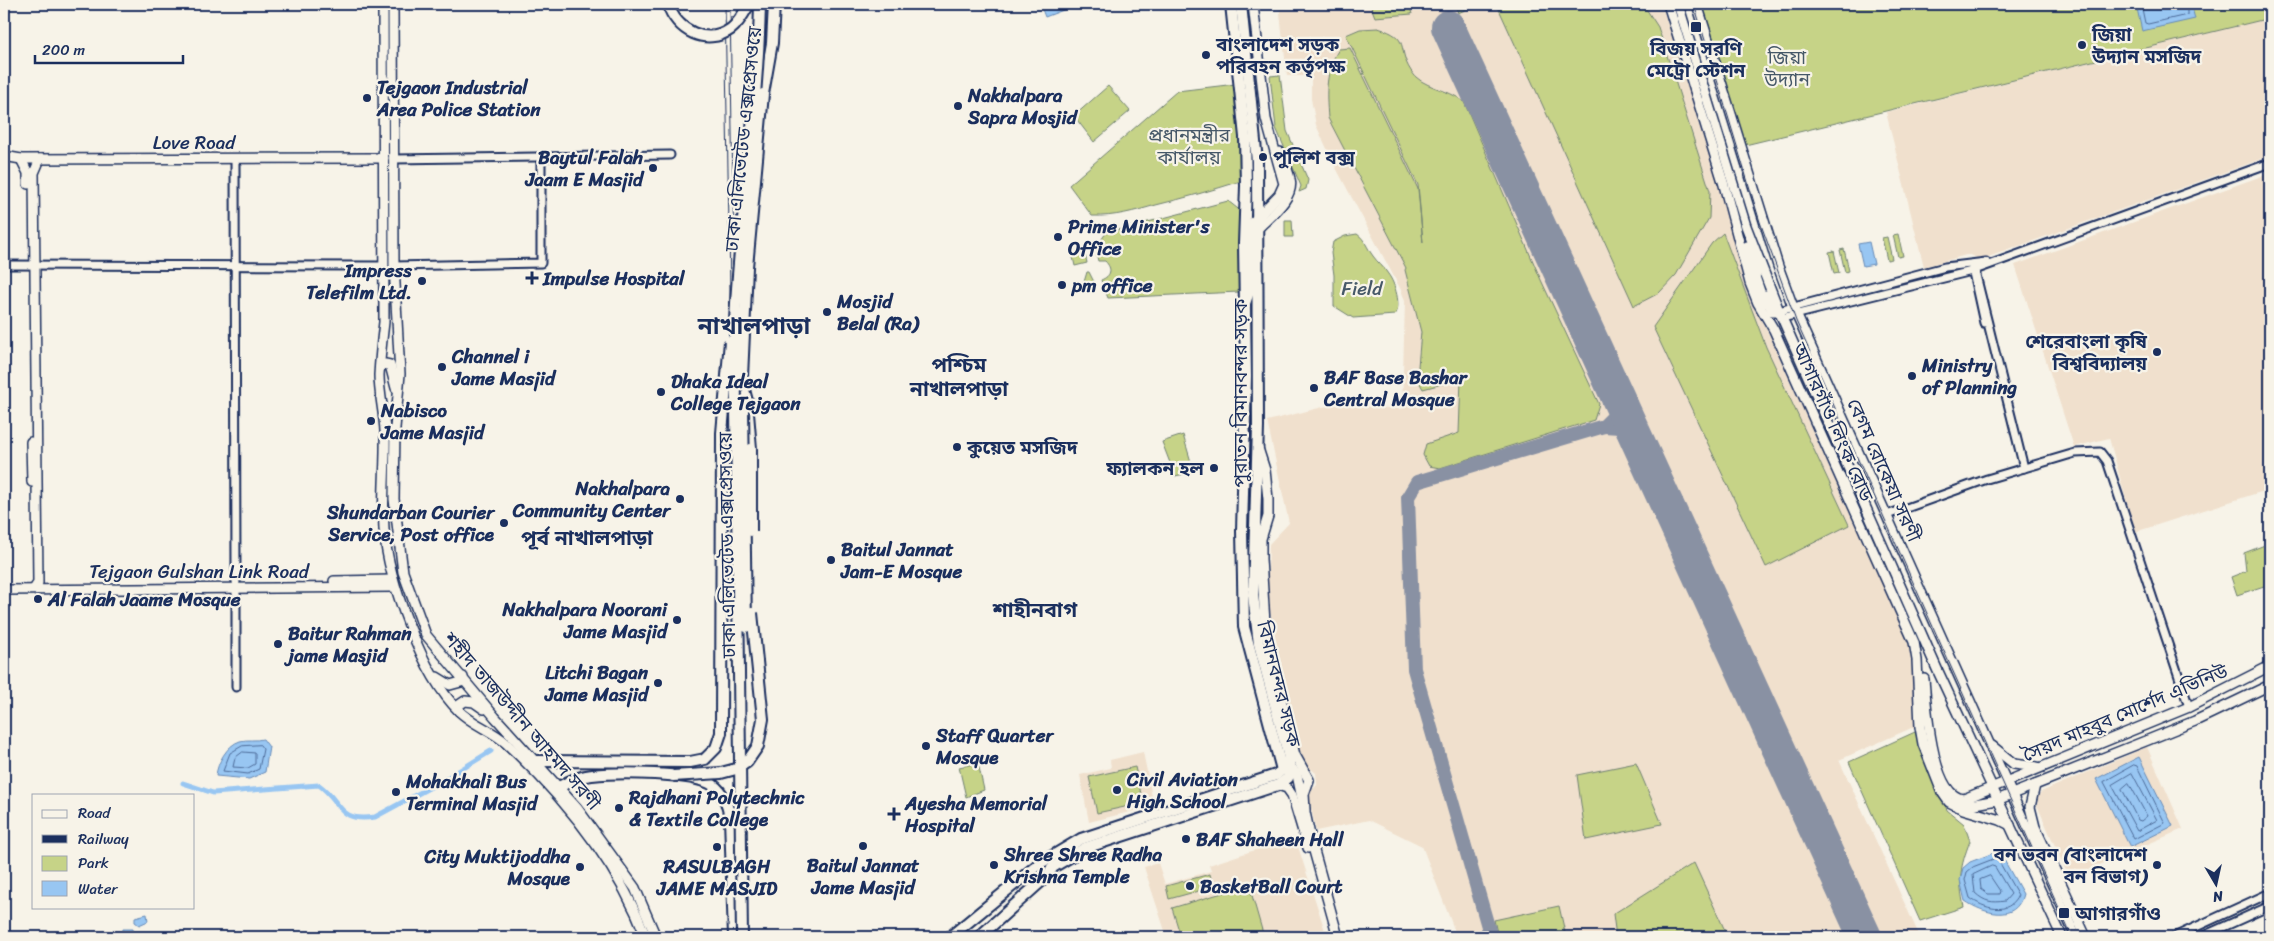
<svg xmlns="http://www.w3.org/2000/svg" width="2274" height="941" font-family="Sriracha,'Noto Sans Bengali',sans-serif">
  <rect width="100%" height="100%" fill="#f7f3e8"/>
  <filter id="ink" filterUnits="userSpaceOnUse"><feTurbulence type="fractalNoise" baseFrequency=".02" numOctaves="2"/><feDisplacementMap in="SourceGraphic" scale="10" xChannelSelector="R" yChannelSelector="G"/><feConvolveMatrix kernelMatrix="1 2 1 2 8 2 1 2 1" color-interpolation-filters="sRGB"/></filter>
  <g filter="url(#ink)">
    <g fill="#f0e0cd">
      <polygon points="1279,4 1661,4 1695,100 1750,299 1771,338 1911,648 1916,726 1839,760 1920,937 1457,937 1422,846 1369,820 1316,831 1308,794 1317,785 1316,773 1303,763 1289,707 1267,597 1269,544 1289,523 1267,421 1335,404 1402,409 1405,301 1401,290 1335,166 1316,125 1311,99 1311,76 1287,76"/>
      <polygon points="2270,18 2270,156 1980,260 1971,255 1966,255 1924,267 1886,112"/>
      <polygon points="2270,173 2270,489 2135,532 2109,438 2074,447 2015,265"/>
      <polygon points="2147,747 2183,829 2069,878 2037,805 2038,796 2041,792"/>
      <polygon points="1143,752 1154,806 1089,822 1080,775 1111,768 1110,760"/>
      <polygon points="1295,837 1327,937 1167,937 1144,867 1158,863 1165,884 1211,871 1209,865"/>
    </g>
    <g fill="#c6d387" stroke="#708172">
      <polygon points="1370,4 1409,4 1412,14 1375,17"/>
      <polygon points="1455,4 1479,4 1458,13"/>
      <polygon points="1499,4 1643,4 1658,27 1710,191 1709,218 1676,275 1659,293 1634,306 1497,5"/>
      <polygon points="1701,4 2270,4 2270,18 1741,146"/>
      <path d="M 1378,28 C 1412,38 1396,48 1411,71 C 1421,88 1448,88 1464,102 L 1541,280 L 1599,404 L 1594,420 L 1440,468 L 1429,466 L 1423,455 L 1426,444 L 1459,433 L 1461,379 L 1423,389 L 1417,378 L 1421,332 L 1405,270 L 1406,268 L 1328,118 C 1326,92 1325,71 1339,49 L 1350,48 L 1418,189 L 1423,243 L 1418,185 L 1346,35 L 1360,29 Z"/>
      <polygon points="1280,75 1287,131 1308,180 1306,189 1299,192 1301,186 1276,128 1270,76"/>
      <path d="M 1236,84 L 1241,181 C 1213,190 1185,198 1156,205 C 1135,211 1115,217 1092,216 L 1069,185 L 1177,91 Z"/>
      <polygon points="1108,86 1130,111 1094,142 1074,116"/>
      <path d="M 1228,201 L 1242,212 L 1239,292 L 1108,298 L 1101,280 C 1111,276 1113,269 1105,261 L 1098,261 L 1095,249 L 1106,233 Z"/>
      <polygon points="1285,220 1292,220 1293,237 1285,237"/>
      <polygon points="1723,233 1766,347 1849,525 1766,567 1653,327 1712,243"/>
      <path d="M 1357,234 C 1365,239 1367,248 1373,256 C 1377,262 1384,267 1388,274 C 1395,283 1402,306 1395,315 L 1353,318 L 1334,306 L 1334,275 L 1331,253 L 1333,242 L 1345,236 Z"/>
      <polygon points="1898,234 1903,256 1898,257 1893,235"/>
      <polygon points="1887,237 1892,259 1887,260 1882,238"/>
      <polygon points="1084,249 1087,263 1075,266 1072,253"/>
      <polygon points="1844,249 1849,271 1845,272 1840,250"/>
      <polygon points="1834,251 1839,273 1834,274 1829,252"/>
      <polygon points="1087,272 1089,272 1094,282 1091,286 1087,285 1084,282"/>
      <polygon points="1183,435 1194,472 1175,476 1162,442"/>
      <polygon points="2270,543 2270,584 2237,595 2231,577 2246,571 2244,553"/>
      <path d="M 1915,732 L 1947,810 L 1964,824 L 1970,841 C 1960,867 1958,879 1964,907 L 1920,921 L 1849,762 Z"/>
      <polygon points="978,763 984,790 966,797 959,767"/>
      <polygon points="1636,763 1662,824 1586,840 1577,775"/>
      <polygon points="1135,767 1143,803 1097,813 1089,777"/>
      <polygon points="1694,863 1728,937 1616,937 1613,914"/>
      <polygon points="1210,874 1213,887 1169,899 1166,886"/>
      <polygon points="1249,885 1264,937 1181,937 1172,908"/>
      <polygon points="1559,906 1566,937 1498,937 1494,920"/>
    </g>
    <g fill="#98c6f2" stroke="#668ab7">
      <polygon points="1040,4 1079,4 1045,17"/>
      <polygon points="2136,4 2191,4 2195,19 2142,31"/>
      <polygon points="1869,242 1874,264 1863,266 1858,244"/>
      <path d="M 263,739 L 269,747 L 265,772 L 249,779 L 216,776 C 217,763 227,745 240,741 C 247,739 256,741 263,739 Z"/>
      <polygon points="2139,757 2173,826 2130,847 2096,779"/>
      <path d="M 1999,851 L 2023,894 C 2016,924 1983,913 1965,901 L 1960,880 L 1963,868 L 1970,862 Z"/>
      <polygon points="147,914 148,921 139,925 135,922 135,917"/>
      <polygon points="123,929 133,929 134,937 121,937"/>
    </g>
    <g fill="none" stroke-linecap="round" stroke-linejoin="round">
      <g stroke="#4d6b99" stroke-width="1">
        <polyline points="2141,4 2145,23 2148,24 2187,15 2187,4"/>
        <polygon points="260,745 263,749 259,769 248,774 223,771 230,753 242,746"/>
        <polygon points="243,752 255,753 255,764 248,768 233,767 235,758"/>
        <polygon points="2134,765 2137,766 2165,823 2134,839 2104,782"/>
        <polygon points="2132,773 2157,820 2137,831 2112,785"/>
        <polygon points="2129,783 2147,816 2141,821 2138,820 2122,789"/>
        <path d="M 1997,858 L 2018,895 C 2009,917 1983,908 1970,898 L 1965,880 L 1967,872 L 1973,867 Z"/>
        <path d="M 1992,866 L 1995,867 L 2011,894 L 2005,901 C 1992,903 1985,902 1975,893 L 1973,875 Z"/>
        <polygon points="1990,876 2000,891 1999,894 1988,894 1981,889 1980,880"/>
      </g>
      <polyline stroke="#668ab7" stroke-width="1" points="228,932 228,937"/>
      <path stroke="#98c6f2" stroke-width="5" d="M 183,783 L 213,793 L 319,785 C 343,802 337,823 375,817 L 449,777 L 491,751"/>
      <g stroke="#8991a3" stroke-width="14">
        <polyline points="1604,426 1620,427 1635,436"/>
        <polyline points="1491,937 1414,669 1408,497 1417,482 1604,426 1615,415 1619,400"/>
      </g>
      <polyline stroke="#8991a3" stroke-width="34" points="1448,27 1865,937"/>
      <defs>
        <g id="minor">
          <polyline points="235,159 236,582"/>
          <polyline points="394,159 670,155"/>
          <polyline points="4,265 383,266"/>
          <polyline points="394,266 541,263 541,157"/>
          <polyline points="1974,267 2024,468"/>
          <polyline points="1972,268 1984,323"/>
          <polyline points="1779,311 1945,267 1986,262"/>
          <polyline points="1782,318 1972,271 2270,163"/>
          <polyline points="1887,515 1987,479 2075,453 2100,452 2107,461 2189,707"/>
          <polyline points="236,687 236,588"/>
          <polyline points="2174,937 2270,893"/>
          <polyline points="2201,937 2270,906"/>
        </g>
        <g id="major">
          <path d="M 383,4 L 384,322 C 382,339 380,357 379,375 C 379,393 384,412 385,431 C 386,464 382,496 384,529 C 388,580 422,675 459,711 C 473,725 492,730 506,743 C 563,796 618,863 646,937"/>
          <polyline points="393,4 394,266 400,374 395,428 394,499 403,572 426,635 495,717 577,808 635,888 656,937"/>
          <polyline points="1668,4 1724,185 1750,283 1758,303 1774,330 1914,642 1917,660 1920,727 1923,744 1942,792 1949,802 1959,807 1997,800 2148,740 2195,721 2270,685"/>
          <polyline points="1678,4 1746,226 1779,311 1937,669 2062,937"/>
          <polyline points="1697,4 1778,266 1793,307 2076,937"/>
          <polyline points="4,156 21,159 384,158"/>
          <polyline points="21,159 28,173 28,184"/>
          <path d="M 1258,228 C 1270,216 1295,198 1290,179 C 1288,169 1283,160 1280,152"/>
          <polyline points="1747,246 1757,273"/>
          <polyline points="1752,268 1764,303"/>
          <polyline points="1765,295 1772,311 1779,311"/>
          <polyline points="1246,302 1250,290 1251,224 1279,195 1284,184 1266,119 1253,4"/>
          <polyline points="380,367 385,364 390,365 396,388"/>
          <polyline points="31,442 32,482"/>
          <polyline points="1258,448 1265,470 1268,499 1268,516 1261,539 1261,559 1265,623 1274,670 1295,755 1309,780 1304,794 1305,810"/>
          <polyline points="334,581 393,580"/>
          <polyline points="34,589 38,583 34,173 40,159"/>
          <polyline points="4,590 395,587"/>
          <polyline points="437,677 450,685 461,682 463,677"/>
          <path d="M 1924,679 C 1926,703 1931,797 1964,799 L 2189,707 L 2270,666"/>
          <polyline points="459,711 459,705 465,701 474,702 484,709"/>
          <polyline points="1992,746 2014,764 2037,767"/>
          <polyline points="1284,768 1292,768 1297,775 1311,840 1338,937"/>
          <polyline points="1278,785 1287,788 1292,795 1308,848"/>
          <polyline points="2035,785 2030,807 2035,827 2086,937"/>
          <polyline points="1963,809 2000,820 2010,825"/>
        </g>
        <g id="highway">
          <polyline points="763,94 772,43 774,4"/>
          <polyline points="742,382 747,401 751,449"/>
          <polyline points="537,761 690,762 705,759"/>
          <path d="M 559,787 C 570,781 580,776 592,775 C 617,772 693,772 713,785 C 724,793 728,806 730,818 L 734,937"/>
          <polyline points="950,937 1039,864 1081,839 1276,775 1282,770 1244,627 1242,531 1246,376 1244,244 1246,186 1245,137 1231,4"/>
          <polyline points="979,937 1047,876 1053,867 1085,848 1278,785 1288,778 1290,767 1288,754 1259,644 1253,595 1258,427 1257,161 1241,4"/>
        </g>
      </defs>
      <use href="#minor" stroke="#1b2f5e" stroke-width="11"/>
      <use href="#major" stroke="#1b2f5e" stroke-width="12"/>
      <use href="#highway" stroke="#1b2f5e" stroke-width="14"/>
      <use href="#minor" stroke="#f7f3e8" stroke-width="7"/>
      <use href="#major" stroke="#f7f3e8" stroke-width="9"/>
      <use href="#highway" stroke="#f7f3e8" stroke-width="10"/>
      <polyline stroke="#1b2f5e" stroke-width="1" points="730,4 744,896 742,937"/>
      <g stroke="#1b2f5e" stroke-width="1">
        <path d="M 725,4 C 731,301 734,598 739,896 L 737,937"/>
        <polyline points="1694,4 1760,222 1796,321 2072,937"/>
      </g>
      <defs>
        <g id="highway-bridge">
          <path d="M 668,4 C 676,30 706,47 731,29 C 739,23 744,13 749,4"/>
          <polyline points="742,377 747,267 763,94"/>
          <polyline points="743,407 746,627"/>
          <polyline points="751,449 751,531"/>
          <polyline points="705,759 716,748 721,733 722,433 730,341"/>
          <polyline points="673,776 721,773 736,769 747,762 758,746 763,719 752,613"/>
          <path d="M 742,937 L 735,321 C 740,215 758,110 760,4"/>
        </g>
      </defs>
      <use href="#highway-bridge" stroke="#1b2f5e" stroke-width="14" stroke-linecap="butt"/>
      <use href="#highway-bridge" stroke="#f7f3e8" stroke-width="10"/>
    </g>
  </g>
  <g fill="#1b2f5e" stroke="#f7f3e8" stroke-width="2">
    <rect x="1690" y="21" width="12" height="12" rx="2.5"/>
    <circle cx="2082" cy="45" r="5"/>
    <circle cx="1206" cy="55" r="5"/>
    <circle cx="367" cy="98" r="5"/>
    <circle cx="958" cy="106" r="5"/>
    <circle cx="1263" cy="157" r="5"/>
    <circle cx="653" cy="168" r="5"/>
    <circle cx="1058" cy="237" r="5"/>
    <path d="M529.5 270.5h5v5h5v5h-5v5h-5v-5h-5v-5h5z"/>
    <circle cx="422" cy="281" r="5"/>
    <circle cx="1062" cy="285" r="5"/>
    <circle cx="827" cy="312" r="5"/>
    <circle cx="2157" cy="352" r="5"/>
    <circle cx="442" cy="367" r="5"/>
    <circle cx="1912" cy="376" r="5"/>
    <circle cx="1314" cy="388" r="5"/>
    <circle cx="661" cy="392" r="5"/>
    <circle cx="371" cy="421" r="5"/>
    <circle cx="957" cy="447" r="5"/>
    <circle cx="1214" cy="468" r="5"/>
    <circle cx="680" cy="499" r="5"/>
    <circle cx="504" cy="523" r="5"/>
    <circle cx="831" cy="560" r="5"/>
    <circle cx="38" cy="599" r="5"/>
    <circle cx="677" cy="620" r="5"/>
    <circle cx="278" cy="644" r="5"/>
    <circle cx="658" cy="683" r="5"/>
    <circle cx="926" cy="746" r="5"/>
    <circle cx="1117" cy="790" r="5"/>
    <circle cx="396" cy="792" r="5"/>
    <circle cx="619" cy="808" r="5"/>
    <path d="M891.5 806.5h5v5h5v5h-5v5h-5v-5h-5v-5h5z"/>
    <circle cx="1186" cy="839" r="5"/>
    <circle cx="863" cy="846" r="5"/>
    <circle cx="717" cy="847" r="5"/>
    <circle cx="994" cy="865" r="5"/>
    <circle cx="2157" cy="865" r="5"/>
    <circle cx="580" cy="867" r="5"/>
    <circle cx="1190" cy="886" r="5"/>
    <rect x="2058" y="907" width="12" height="12" rx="2.5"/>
  </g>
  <g text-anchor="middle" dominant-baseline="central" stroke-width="4.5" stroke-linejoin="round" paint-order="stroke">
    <g font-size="19" font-weight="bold" fill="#1b2f5e" stroke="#f7f3e8" text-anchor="start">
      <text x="2092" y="34">জিয়া<tspan x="2092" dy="22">উদ্যান মসজিদ</tspan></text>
      <text x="1216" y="44">বাংলাদেশ সড়ক<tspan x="1216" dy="22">পরিবহন কর্তৃপক্ষ</tspan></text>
      <text x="1696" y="48" text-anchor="middle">বিজয় সরণি<tspan x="1696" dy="22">মেট্রো স্টেশন</tspan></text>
      <text x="377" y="87">Tejgaon Industrial<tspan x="377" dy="22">Area Police Station</tspan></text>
      <text x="968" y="95">Nakhalpara<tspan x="968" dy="22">Sapra Mosjid</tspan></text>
      <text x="643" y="157" text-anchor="end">Baytul Falah<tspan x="643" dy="22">Jaam E Masjid</tspan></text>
      <text x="1273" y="157">পুলিশ বক্স</text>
      <text x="1068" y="226">Prime Minister's<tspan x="1068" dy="22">Office</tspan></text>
      <text x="412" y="270" text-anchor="end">Impress<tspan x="412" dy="22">Telefilm Ltd.</tspan></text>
      <text x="543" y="278">Impulse Hospital</text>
      <text x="1072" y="285">pm office</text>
      <text x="837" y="301">Mosjid<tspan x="837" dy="22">Belal (Ra)</tspan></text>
      <text x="2147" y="341" text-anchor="end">শেরেবাংলা কৃষি<tspan x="2147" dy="22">বিশ্ববিদ্যালয়</tspan></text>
      <text x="452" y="356">Channel i<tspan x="452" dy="22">Jame Masjid</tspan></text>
      <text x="1922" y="365">Ministry<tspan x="1922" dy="22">of Planning</tspan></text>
      <text x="1324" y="377">BAF Base Bashar<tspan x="1324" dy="22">Central Mosque</tspan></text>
      <text x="671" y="381">Dhaka Ideal<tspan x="671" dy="22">College Tejgaon</tspan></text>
      <text x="381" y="410">Nabisco<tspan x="381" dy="22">Jame Masjid</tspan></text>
      <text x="967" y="447">কুয়েত মসজিদ</text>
      <text x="1204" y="468" text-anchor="end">ফ্যালকন হল</text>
      <text x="670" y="488" text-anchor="end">Nakhalpara<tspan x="670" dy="22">Community Center</tspan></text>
      <text x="494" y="512" text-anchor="end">Shundarban Courier<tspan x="494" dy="22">Service, Post office</tspan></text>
      <text x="841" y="549">Baitul Jannat<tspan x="841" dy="22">Jam-E Mosque</tspan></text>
      <text x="48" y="599">Al Falah Jaame Mosque</text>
      <text x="667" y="609" text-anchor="end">Nakhalpara Noorani<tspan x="667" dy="22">Jame Masjid</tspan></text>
      <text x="288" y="633">Baitur Rahman<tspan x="288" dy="22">jame Masjid</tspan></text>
      <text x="648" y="672" text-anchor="end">Litchi Bagan<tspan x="648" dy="22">Jame Masjid</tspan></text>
      <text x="936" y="735">Staff Quarter<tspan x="936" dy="22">Mosque</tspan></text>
      <text x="1127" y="779">Civil Aviation<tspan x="1127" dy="22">High School</tspan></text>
      <text x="406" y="781">Mohakhali Bus<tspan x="406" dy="22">Terminal Masjid</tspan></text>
      <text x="629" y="797">Rajdhani Polytechnic<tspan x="629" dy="22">&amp; Textile College</tspan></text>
      <text x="905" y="803">Ayesha Memorial<tspan x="905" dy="22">Hospital</tspan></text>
      <text x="1196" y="839">BAF Shaheen Hall</text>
      <text x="1004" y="854">Shree Shree Radha<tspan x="1004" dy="22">Krishna Temple</tspan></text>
      <text x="2147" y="854" text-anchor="end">বন ভবন (বাংলাদেশ<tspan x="2147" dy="22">বন বিভাগ)</tspan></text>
      <text x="570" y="856" text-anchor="end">City Muktijoddha<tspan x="570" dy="22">Mosque</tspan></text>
      <text x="863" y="865" text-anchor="middle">Baitul Jannat<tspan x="863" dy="22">Jame Masjid</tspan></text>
      <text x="717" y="866" text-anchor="middle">RASULBAGH<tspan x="717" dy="22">JAME MASJID</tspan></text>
      <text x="1200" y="886">BasketBall Court</text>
      <text x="2075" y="913">আগারগাঁও</text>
    </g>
    <g font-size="19" fill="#465868" stroke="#f7f3e8">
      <text x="1787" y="57">জিয়া<tspan x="1787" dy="22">উদ্যান</tspan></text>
      <text x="1189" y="135">প্রধানমন্ত্রীর<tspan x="1189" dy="22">কার্যালয়</tspan></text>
      <text x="1362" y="288">Field</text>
    </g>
    <g font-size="19" fill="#1b2f5e" stroke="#f7f3e8">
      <text transform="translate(743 139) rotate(-84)">ঢাকা এলিভেটেড এক্সপ্রেসওয়ে</text>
      <text x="194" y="142">Love Road</text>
      <text transform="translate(1240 393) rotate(-90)">পুরাতন বিমানবন্দর সড়ক</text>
      <text transform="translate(1833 422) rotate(66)">আগারগাঁও লিংক রোড</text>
      <text transform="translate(1884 470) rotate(66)">বেগম রোকেয়া সরণী</text>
      <text transform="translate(727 545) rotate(-91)">ঢাকা এলিভেটেড এক্সপ্রেসওয়ে</text>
      <text x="199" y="571">Tejgaon Gulshan Link Road</text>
      <text transform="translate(1279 684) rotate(76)">বিমানবন্দর সড়ক</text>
      <text transform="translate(2125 713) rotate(-23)">সৈয়দ মাহবুব মোর্শেদ এভিনিউ</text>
      <text transform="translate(522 721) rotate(49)">শহীদ তাজউদ্দীন আহমদ সরণী</text>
    </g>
    <g font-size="21" font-weight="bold" fill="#1b2f5e" stroke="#f7f3e8">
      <text x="959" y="365">পশ্চিম<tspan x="959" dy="24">নাখালপাড়া</tspan></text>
      <text x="587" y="538">পূর্ব নাখালপাড়া</text>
      <text x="1035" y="610">শাহীনবাগ</text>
    </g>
    <g font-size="24" font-weight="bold" fill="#1b2f5e" stroke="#f7f3e8">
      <text x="754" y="326">নাখালপাড়া</text>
    </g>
  </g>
  <rect width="2274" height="941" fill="none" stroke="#f7f3e8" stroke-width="20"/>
  <rect x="10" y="10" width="2254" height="921" fill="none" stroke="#1b2f5e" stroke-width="2" filter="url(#ink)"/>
  <rect x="32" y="794" width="162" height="115" fill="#f7f3e8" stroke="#9fa5b1"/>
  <rect x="42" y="810" width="25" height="8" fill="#f7f3e8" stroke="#9fa5b1"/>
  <text x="78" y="818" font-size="15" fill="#1b2f5e">Road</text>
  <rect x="42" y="835" width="25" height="8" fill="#1b2f5e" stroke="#9fa5b1"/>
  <text x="78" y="844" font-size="15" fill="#1b2f5e">Railway</text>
  <rect x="42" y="856" width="25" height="15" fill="#c6d387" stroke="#9fa5b1"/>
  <text x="78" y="868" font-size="15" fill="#1b2f5e">Park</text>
  <rect x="42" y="881" width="25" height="15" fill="#98c6f2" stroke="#9fa5b1"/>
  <text x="78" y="894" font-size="15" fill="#1b2f5e">Water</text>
  <g transform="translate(2216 884) rotate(171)" stroke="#f7f3e8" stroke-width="4" paint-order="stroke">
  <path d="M0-4L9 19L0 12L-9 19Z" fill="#1b2f5e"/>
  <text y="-8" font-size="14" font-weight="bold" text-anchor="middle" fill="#1b2f5e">N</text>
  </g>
  <path d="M35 55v8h148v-8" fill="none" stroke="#1b2f5e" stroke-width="2.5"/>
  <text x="42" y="55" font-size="15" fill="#1b2f5e" stroke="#f7f3e8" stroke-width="4" paint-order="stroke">200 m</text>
</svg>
